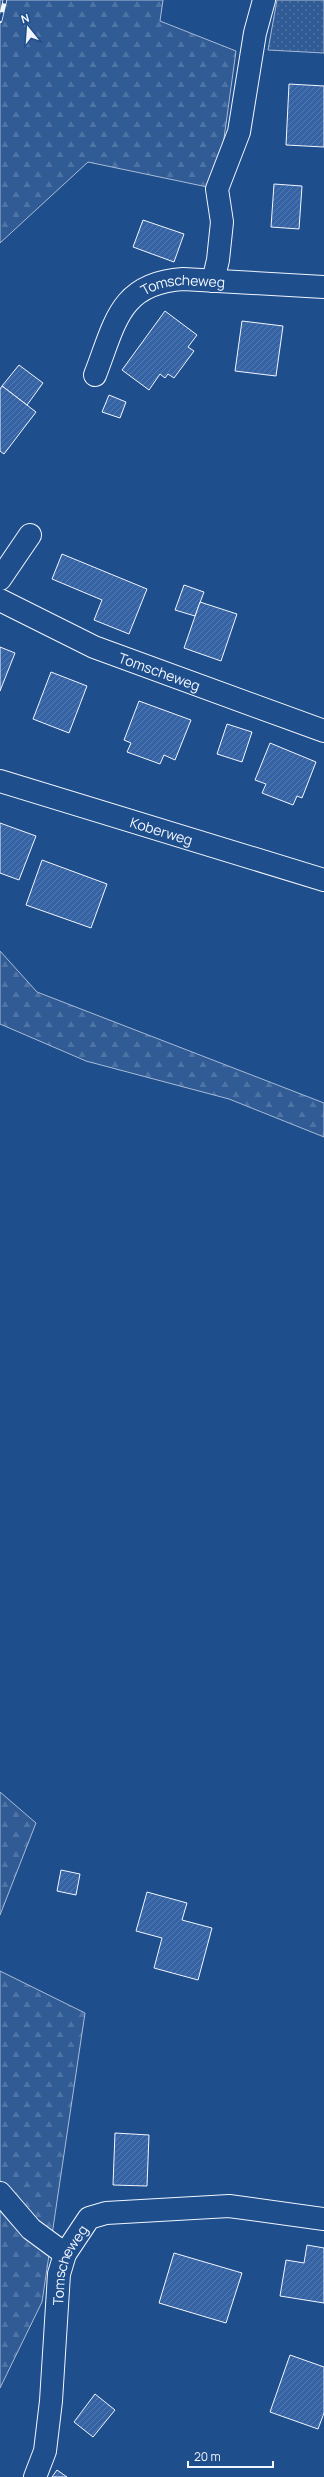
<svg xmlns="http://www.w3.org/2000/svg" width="324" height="2477" font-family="Manrope,sans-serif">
  <defs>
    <pattern id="grass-dots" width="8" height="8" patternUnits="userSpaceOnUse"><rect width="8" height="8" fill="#305b95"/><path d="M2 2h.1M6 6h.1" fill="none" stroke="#4e73a5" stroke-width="1.8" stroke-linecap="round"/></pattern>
    <pattern id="forest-firs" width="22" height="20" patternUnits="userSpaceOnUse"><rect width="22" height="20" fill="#305b95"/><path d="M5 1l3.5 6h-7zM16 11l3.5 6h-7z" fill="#4e73a5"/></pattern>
    <pattern id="building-hatch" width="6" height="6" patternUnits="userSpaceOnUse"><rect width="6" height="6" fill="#3563a3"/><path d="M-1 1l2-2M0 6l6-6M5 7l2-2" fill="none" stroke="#537ab1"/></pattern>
  </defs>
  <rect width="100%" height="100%" fill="#1f4e8c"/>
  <polygon fill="url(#grass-dots)" stroke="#a8bbd7" points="277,0 324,0 324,53 268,50"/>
  <g fill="url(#forest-firs)" stroke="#a8bbd7">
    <polygon points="0,0 163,0 160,21 236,51 217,189 88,162 0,243"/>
    <polygon points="0,951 37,992 324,1103 324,1137 229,1099 86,1061 0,1024"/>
    <polygon points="0,1792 36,1823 0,1915"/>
    <polygon points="0,1971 85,2013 42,2302 0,2388"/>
  </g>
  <g fill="url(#building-hatch)" stroke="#f2f6ff">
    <polygon points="289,84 324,86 324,147 286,145"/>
    <polygon points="274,184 302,186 299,229 271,227"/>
    <polygon points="143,220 184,234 174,262 133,247"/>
    <polygon points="165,311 197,335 188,347 194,351 174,378 168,374 165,378 160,374 149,390 122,370"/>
    <polygon points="242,321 283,326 276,376 235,371"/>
    <polygon points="19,365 43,383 27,405 2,386"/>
    <polygon points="2,386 36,412 4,454 0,451 0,389"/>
    <polygon points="109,395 126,402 120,418 102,412"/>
    <polygon points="62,554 147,589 129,634 94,620 102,600 52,579"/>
    <polygon points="184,585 204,592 195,616 175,610"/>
    <polygon points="200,602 237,614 221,661 184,648"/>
    <polygon points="0,647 15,653 0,691"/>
    <polygon points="51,672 87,686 69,733 33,719"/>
    <polygon points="139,701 191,720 175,760 164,755 160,764 127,752 131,743 124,740"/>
    <polygon points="227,724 252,732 242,762 217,754"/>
    <polygon points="270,743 316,762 302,798 297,796 293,805 262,793 266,784 255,780"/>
    <polygon points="0,823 36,836 19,880 0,873"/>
    <polygon points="42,860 107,884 91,928 26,905"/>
    <polygon points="61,1870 80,1874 76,1895 57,1891"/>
    <polygon points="147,1892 187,1903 182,1920 212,1928 198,1980 154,1968 162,1938 136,1931"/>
    <polygon points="115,2133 149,2135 147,2186 113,2185"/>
    <polygon points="307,2245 324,2248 324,2303 280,2296 286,2260 304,2263"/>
    <polygon points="174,2253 242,2273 226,2323 159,2303"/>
    <polygon points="290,2355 324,2367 324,2413 318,2429 270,2412"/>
    <polygon points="95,2394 115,2410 93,2437 74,2422"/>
    <polygon points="57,2470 67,2477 52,2477"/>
  </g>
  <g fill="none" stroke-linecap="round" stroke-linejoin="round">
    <defs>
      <g id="minor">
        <polyline points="213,281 218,260 222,222 217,189 239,132 255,33 264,0"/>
        <path id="s1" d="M 95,375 C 115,324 119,283 183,279 L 324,287"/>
        <polyline points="0,579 30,535"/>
        <path id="s2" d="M 0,600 L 94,647 L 324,731"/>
        <path id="s3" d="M 0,781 L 324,880"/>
        <polyline points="0,2193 31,2229 65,2254"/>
        <path id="s4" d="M 35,2477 L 45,2451 L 51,2401 L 59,2274 L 65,2254 L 89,2218 L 106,2213 L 229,2206 L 324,2219"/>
      </g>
    </defs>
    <use href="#minor" stroke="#f2f6ff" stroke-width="24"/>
    <use href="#minor" stroke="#1f4e8c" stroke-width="22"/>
    <defs>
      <polyline id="rail" points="0,21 5,0"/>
    </defs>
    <use href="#rail" stroke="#f2f6ff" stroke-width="4.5"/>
    <use href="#rail" stroke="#1f4e8c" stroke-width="3" stroke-dasharray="9" stroke-linecap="butt"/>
  </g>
  <g text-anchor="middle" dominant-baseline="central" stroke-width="3" stroke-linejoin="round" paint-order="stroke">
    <g font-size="14" fill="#f2f6ff" stroke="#1f4e8c">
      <text stroke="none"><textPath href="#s1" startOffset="141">Tomscheweg</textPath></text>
      <text stroke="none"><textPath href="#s2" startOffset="175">Tomscheweg</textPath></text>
      <text stroke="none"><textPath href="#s3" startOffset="169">Koberweg</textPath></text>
      <text stroke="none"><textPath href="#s4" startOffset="217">Tomscheweg</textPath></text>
    </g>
  </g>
  <g transform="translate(28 28) rotate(343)" stroke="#1f4e8c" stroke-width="3" paint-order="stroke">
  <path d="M0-3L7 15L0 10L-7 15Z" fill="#f2f6ff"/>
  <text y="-6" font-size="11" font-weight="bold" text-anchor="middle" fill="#f2f6ff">N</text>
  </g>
  <path d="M188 2461v6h85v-6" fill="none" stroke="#f2f6ff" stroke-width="2"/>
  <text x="194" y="2461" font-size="12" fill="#f2f6ff" stroke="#1f4e8c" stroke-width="3" paint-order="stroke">20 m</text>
</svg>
